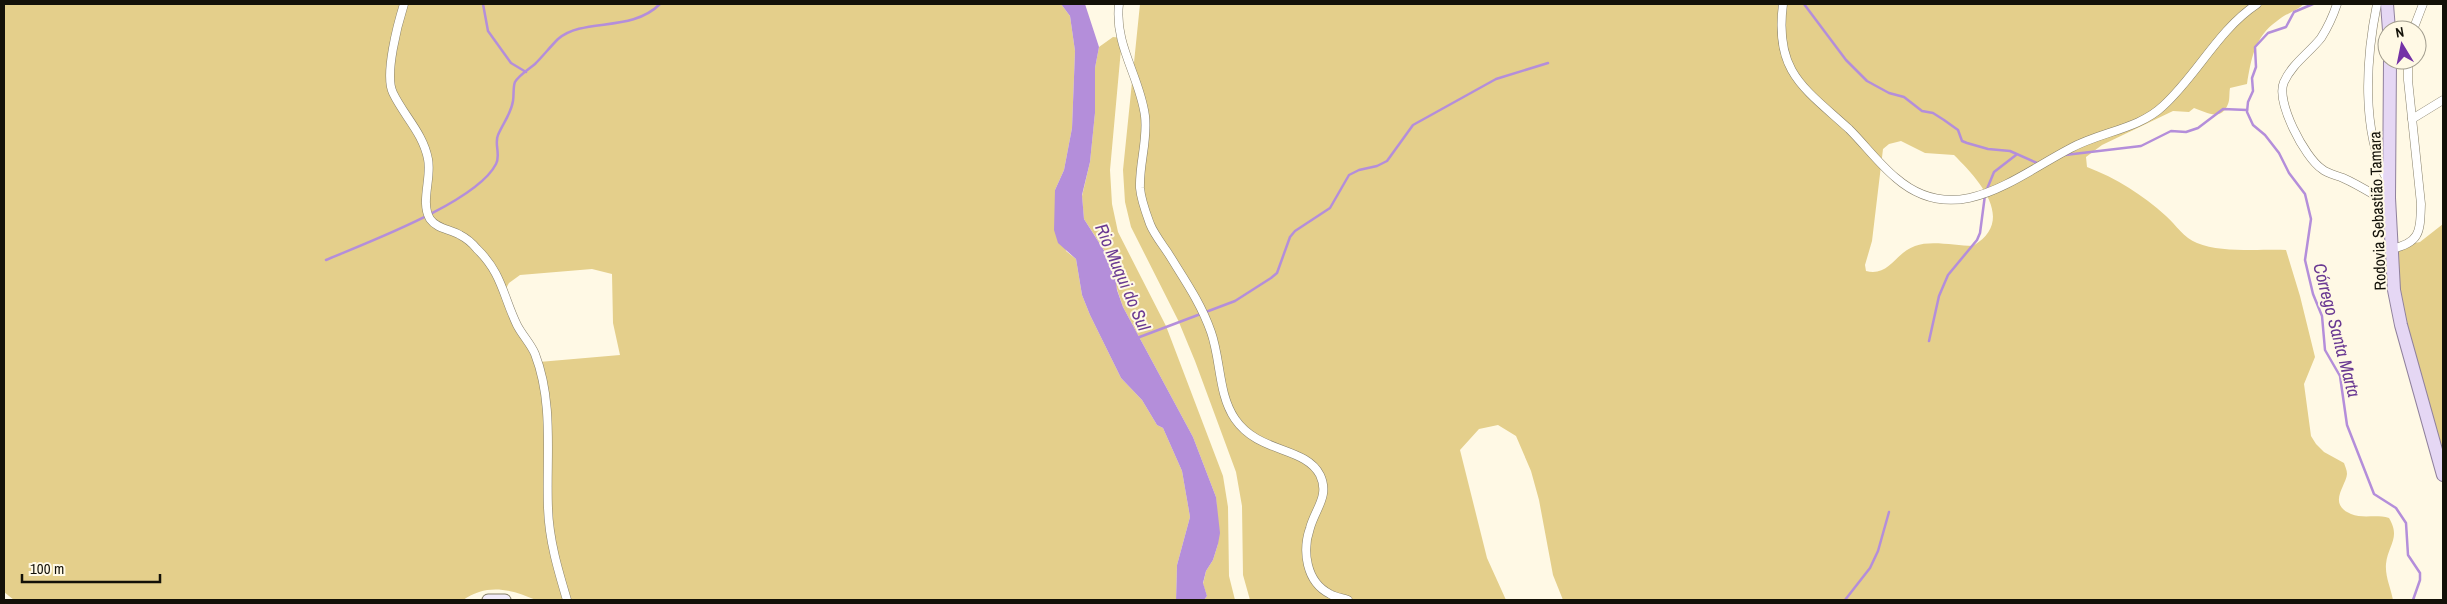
<svg xmlns="http://www.w3.org/2000/svg" width="2447" height="604" font-family="'Archivo Narrow',sans-serif">
  <rect width="100%" height="100%" fill="#fff9e5"/>
  <g fill="#e4cf8b" fill-rule="evenodd">
    <path d="M 4,4 L 1061,4 L 1070,16 L 1075,51 L 1072,128 L 1064,170 L 1055,190 L 1066,251 L 1076,259 L 1082,295 L 1090,315 L 1121,378 L 1142,400 L 1157,425 L 1163,428 L 1182,471 L 1190,517 L 1177,565 L 1176,600 L 536,600 C 511,589 487,583 463,600 L 14,600 L 4,592 ZM 592,269 L 612,274 L 613,323 L 620,355 L 539,362 L 504,292 L 509,283 L 520,275 Z"/>
    <path d="M 1140,4 L 2304,4 C 2296,11 2285,14 2277,21 C 2255,36 2251,59 2247,84 L 2230,88 C 2229,93 2230,100 2228,104 C 2221,122 2206,112 2194,108 L 2189,112 L 2173,111 L 2102,145 L 2086,157 L 2087,167 C 2116,178 2143,195 2166,216 C 2176,225 2184,238 2197,243 C 2221,253 2260,249 2286,250 L 2300,296 L 2315,357 L 2304,384 L 2311,436 L 2316,444 L 2324,452 L 2344,463 C 2345,466 2347,470 2347,474 C 2346,486 2327,504 2351,514 C 2363,519 2376,514 2389,518 C 2401,538 2388,545 2386,564 C 2385,577 2391,588 2393,600 L 1563,600 L 1553,575 L 1539,500 L 1531,471 L 1516,436 L 1498,425 L 1479,429 L 1460,450 L 1487,558 L 1506,600 L 1250,600 L 1243,575 L 1242,506 L 1236,472 L 1195,361 L 1178,320 L 1131,227 L 1125,202 L 1123,170 ZM 1901,141 L 1925,153 L 1954,155 C 1978,179 2017,220 1973,246 C 1955,246 1932,240 1915,246 C 1895,253 1889,277 1866,271 L 1865,265 L 1872,241 L 1883,149 L 1889,144 Z"/>
    <polygon points="1113,37 1122,38 1110,170 1112,204 1118,232 1166,326 1223,476 1228,507 1229,576 1235,600 1204,600 1207,596 1203,584 1206,571 1213,560 1218,544 1216,497 1193,437 1123,307 1104,250 1084,219 1082,196 1090,162 1095,113 1095,68 1099,47"/>
    <polygon points="2443,224 2443,455 2410,346 2398,283 2396,247 2420,242"/>
  </g>
  <polygon fill="#b48eda" points="1061,4 1085,4 1099,47 1095,68 1095,113 1090,162 1082,195 1084,219 1114,266 1117,290 1123,307 1193,437 1216,497 1220,533 1218,544 1213,560 1206,571 1203,583 1207,596 1204,600 1176,600 1177,565 1190,517 1182,471 1163,428 1157,425 1142,400 1121,378 1090,315 1082,295 1076,259 1058,243 1054,230 1055,190 1064,170 1072,128 1075,51 1070,16"/>
  <g fill="none" stroke-linecap="round" stroke-linejoin="round">
    <g stroke="#b48eda" stroke-width="2.5">
      <polyline points="483,4 488,31 511,63 526,72"/>
      <polyline points="1804,4 1846,60 1867,81 1889,93 1904,97 1922,111 1933,113 1944,120 1958,130 1962,141 1967,143 1988,149 2010,151 2037,163"/>
      <polyline points="2313,4 2294,12 2286,27 2268,33 2255,47 2256,67 2252,78 2253,91 2248,102 2247,112 2253,125 2265,135 2279,153 2289,173 2305,194 2311,219 2305,260 2313,294 2322,316 2325,350 2340,376 2347,425 2374,494 2396,508 2406,523 2408,555 2420,573 2420,580 2413,600"/>
      <polyline points="2065,155 2141,146 2171,131 2186,132 2198,128 2223,109 2247,110"/>
      <polyline points="1987,189 1994,172 2016,155"/>
      <path d="M 326,260 C 366,243 477,202 496,164 C 501,155 494,144 498,135 C 503,123 511,114 513,101 C 514,95 513,86 515,82 C 519,75 529,69 535,64 C 543,56 550,47 558,39 C 584,17 631,33 660,4"/>
      <polyline points="1137,338 1235,301 1271,278 1277,273 1290,237 1295,231 1330,208 1349,175 1359,170 1377,166 1387,161 1413,125 1496,79 1548,63"/>
      <polyline points="1929,341 1939,296 1948,275 1977,240 1980,233 1985,195"/>
      <polyline points="1845,600 1870,568 1878,551 1889,512"/>
    </g>
    <defs>
      <g id="street">
        <path d="M 404,4 C 398,23 384,75 393,93 C 404,116 423,133 428,159 C 432,178 420,202 430,219 C 437,229 450,229 460,235 C 466,238 473,244 477,249 C 502,273 503,296 517,325 C 522,335 531,344 535,354 C 554,403 546,457 548,508 C 549,540 558,570 567,600"/>
        <path d="M 1119,4 C 1114,45 1140,77 1145,116 C 1148,140 1139,164 1140,188 C 1141,200 1146,213 1150,224 C 1154,234 1162,244 1168,253 C 1184,279 1201,303 1211,332 C 1221,360 1218,394 1235,419 C 1259,454 1305,446 1320,475 C 1330,496 1315,509 1310,528 C 1302,551 1306,582 1330,594 C 1335,597 1342,598 1348,600"/>
        <path d="M 1783,4 C 1774,72 1804,88 1849,129 C 1865,145 1879,164 1896,178 C 1956,230 2015,177 2071,148 C 2100,132 2139,129 2163,106 C 2198,74 2217,31 2257,4"/>
        <path d="M 2337,4 C 2333,16 2328,27 2321,38 C 2309,53 2292,64 2284,82 C 2275,101 2305,158 2322,169 C 2328,174 2336,175 2343,178 C 2359,185 2374,195 2390,204"/>
        <path d="M 2377,4 C 2366,58 2361,130 2387,180"/>
        <polyline points="2413,30 2423,4"/>
        <polyline points="2412,119 2443,100"/>
        <path d="M 2391,249 C 2421,243 2420,231 2421,204 L 2408,80 L 2408,60"/>
      </g>
      <polyline id="secondary" points="488,600 505,600"/>
      <g id="primary">
        <polyline points="2387,4 2389,30"/>
        <polyline points="2390,60 2389,198 2394,290 2401,325 2443,475"/>
      </g>
    </defs>
    <use href="#street" stroke="#867f69" stroke-width="9"/>
    <use href="#secondary" stroke="#867f69" stroke-width="13"/>
    <use href="#primary" stroke="#90819d" stroke-width="14"/>
    <use href="#street" stroke="#fff" stroke-width="8"/>
    <use href="#secondary" stroke="#f2ebfa" stroke-width="11"/>
    <use href="#primary" stroke="#e5d7f4" stroke-width="12"/>
  </g>
  <g text-anchor="middle" dominant-baseline="central" stroke-width="4" stroke-linejoin="round" paint-order="stroke">
    <g font-size="16" fill="#131108" stroke="#fff9e5">
      <text transform="translate(2377 211) rotate(-92)">Rodovia Sebastião Tamara</text>
    </g>
    <g font-size="18" font-style="italic" fill="#6a3992" stroke="#fff9e5">
      <text transform="translate(1123 277) rotate(67)">Rio Muqui do Sul</text>
      <text transform="translate(2337 330) rotate(75)">Córrego Santa Marta</text>
    </g>
  </g>
  <rect width="2447" height="604" fill="none" stroke="#131108" stroke-width="10"/>
  <g transform="translate(2402 45) rotate(350)"><circle r="24" fill="#fff9e5" stroke="#a19c8d"/>
  <path d="M0-4L9 19L0 12L-9 19Z" fill="#7432a6"/>
  <text y="-8" font-size="14" font-weight="bold" text-anchor="middle" fill="#131108">N</text>
  </g>
  <path d="M22 574v8h138v-8" fill="none" stroke="#131108" stroke-width="2.5"/>
  <text x="30" y="574" font-size="15" fill="#131108" stroke="#fff9e5" stroke-width="4" paint-order="stroke">100 m</text>
</svg>
